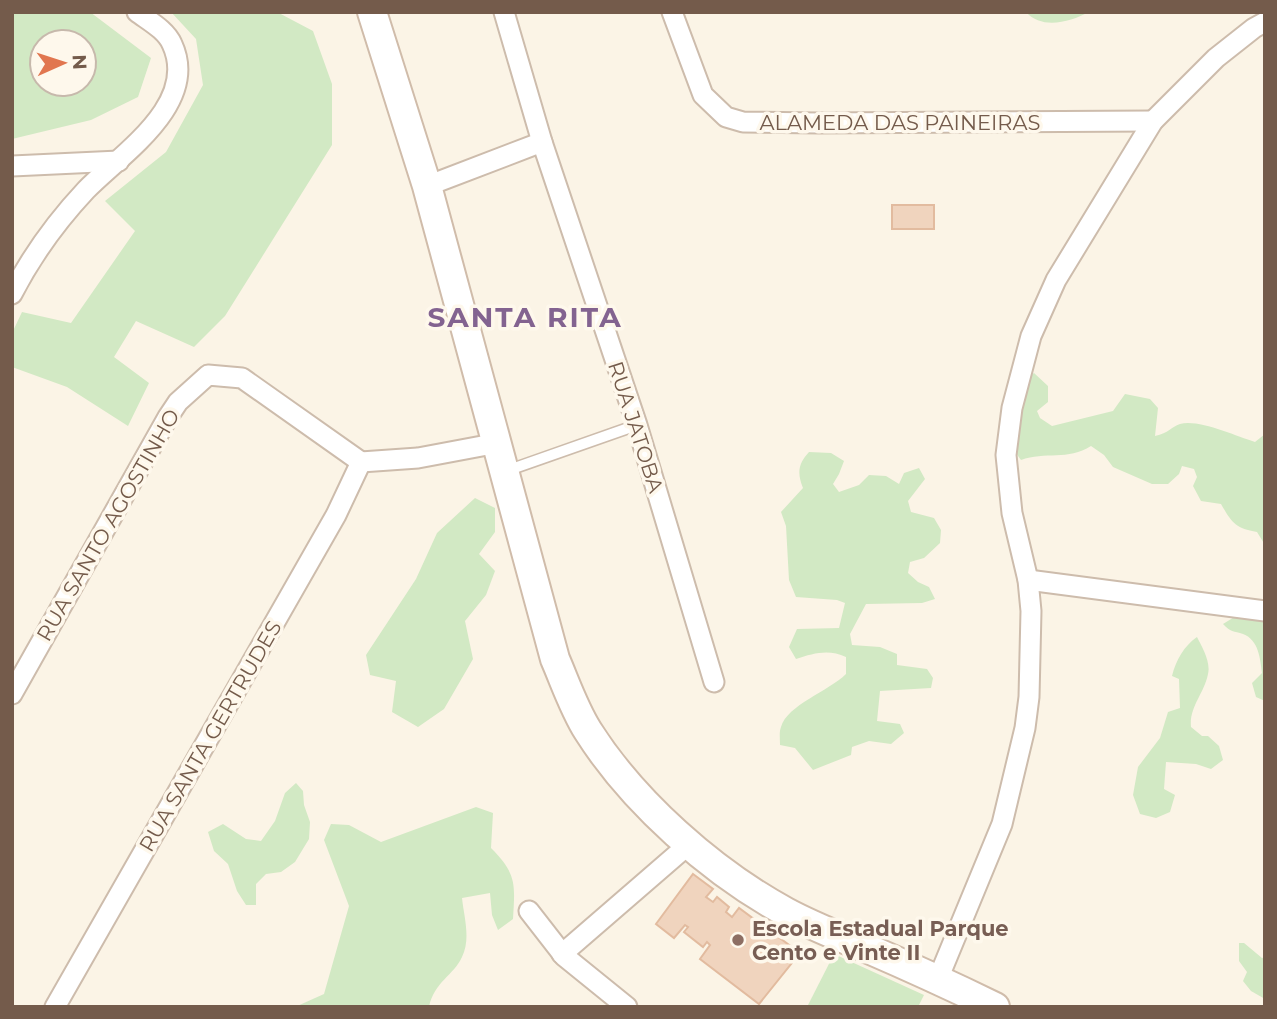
<svg xmlns="http://www.w3.org/2000/svg" width="1277" height="1019" font-family="Montserrat,sans-serif">
  <rect width="100%" height="100%" fill="#fbf4e6"/>
  <g fill="#d2e9c4" fill-rule="evenodd">
    <path d="M 23,12 L 90,12 L 151,58 L 138,97 L 91,120 L 12,139 L 12,14 ZM 84,42 L 84,84 L 42,84 L 42,42 Z"/>
    <polygon points="171,12 277,12 313,31 332,84 332,145 225,316 194,347 136,321 114,357 149,383 128,426 67,387 12,367 12,333 22,312 71,323 135,231 105,201 166,152 203,85 196,39"/>
    <path d="M 1026,12 L 1089,12 C 1070,22 1042,30 1026,12 Z"/>
    <path d="M 1034,373 L 1048,386 L 1048,402 L 1037,411 L 1040,418 L 1052,426 L 1113,411 L 1125,394 L 1150,399 L 1158,408 L 1155,436 C 1169,433 1171,427 1180,424 C 1199,419 1235,436 1255,442 L 1265,434 L 1265,545 L 1257,532 C 1235,528 1232,523 1221,504 L 1201,501 L 1193,486 L 1197,477 L 1194,469 L 1182,466 L 1179,474 L 1168,484 L 1152,484 L 1113,467 L 1104,455 L 1091,446 C 1068,461 1045,451 1021,460 L 1012,448 L 1025,380 Z"/>
    <path d="M 809,452 L 831,453 L 844,461 L 839,474 L 833,484 L 839,492 L 859,485 L 869,475 L 886,476 L 899,484 L 904,473 L 919,468 L 925,479 L 908,501 L 911,512 L 934,518 L 941,530 L 940,543 L 924,558 L 910,562 L 908,573 L 918,582 L 929,587 L 935,599 L 922,603 L 866,604 L 850,634 L 852,645 L 880,647 L 897,654 L 897,665 L 927,669 L 933,678 L 931,688 L 880,691 L 877,721 L 900,724 L 904,733 L 891,744 L 869,741 L 852,747 L 851,755 L 813,770 L 795,748 L 780,745 C 780,739 779,732 781,727 C 787,705 829,691 846,674 L 846,657 C 829,649 814,653 796,659 L 789,647 L 797,629 L 839,628 L 845,603 L 837,600 L 796,597 L 789,580 L 786,526 L 781,512 L 803,488 C 797,473 798,464 809,452 Z"/>
    <polygon points="475,498 495,508 495,532 479,554 495,571 486,595 465,621 473,659 444,709 418,727 392,712 396,681 370,675 366,655 416,579 437,533"/>
    <path d="M 1236,616 L 1265,619 L 1265,701 L 1256,697 L 1252,683 L 1262,673 C 1260,659 1259,640 1243,634 C 1234,631 1230,632 1223,624 Z"/>
    <path d="M 1197,637 C 1202,647 1211,662 1208,674 C 1204,694 1189,707 1191,727 L 1202,736 L 1208,736 L 1219,746 L 1223,760 L 1211,769 L 1196,764 L 1166,762 L 1164,789 L 1175,795 L 1170,812 L 1156,818 L 1140,814 L 1133,795 L 1138,767 L 1160,738 L 1168,712 L 1180,708 L 1179,679 L 1172,676 C 1176,660 1184,646 1197,637 Z"/>
    <polygon points="296,783 303,791 304,805 310,822 309,839 295,862 281,872 266,874 256,884 256,905 246,905 237,891 228,864 214,851 208,832 223,824 246,839 261,841 275,821 285,793"/>
    <path d="M 476,807 L 493,813 L 491,848 C 517,874 515,884 513,919 L 498,930 L 492,915 L 490,893 L 462,898 C 464,917 471,939 462,957 C 454,975 434,982 429,1007 L 295,1007 L 324,994 L 349,906 L 324,840 L 331,824 L 349,825 L 381,842 Z"/>
    <polygon points="1239,943 1244,943 1262,958 1265,957 1265,999 1251,991 1243,981 1247,972 1239,961"/>
    <polygon points="834,954 924,995 918,1007 807,1007"/>
  </g>
  <g fill="#f0d4be" stroke="#e2bb9f" stroke-width="2">
    <rect x="892" y="205" width="42" height="24"/>
    <polygon points="693,874 713,889 706,897 713,902 717,897 729,907 726,912 732,917 739,908 800,953 759,1004 700,959 710,945 707,942 703,947 684,932 688,927 685,925 674,938 656,924"/>
  </g>
  <g fill="none" stroke-linecap="round" stroke-linejoin="round">
    <defs>
      <polyline id="lane" points="506,471 637,425"/>
      <g id="street">
        <polyline points="504,12 542,142 637,425 714,682"/>
        <polyline points="672,12 703,95 726,117 743,122 819,123 1153,121"/>
        <polyline points="12,166 119,161"/>
        <polyline points="427,186 542,142"/>
        <path d="M 12,294 C 32,255 57,221 86,190 C 121,154 200,104 172,44 C 166,30 149,21 137,12"/>
        <polyline points="361,462 418,458 498,443"/>
        <polyline points="1028,580 1265,611"/>
        <polyline points="12,694 168,417 178,402 208,375 242,378 361,462"/>
        <polyline points="529,911 564,956 627,1007"/>
        <polyline points="562,954 688,845"/>
        <polyline points="938,979 1002,824 1025,728 1029,697 1031,611 1028,580 1012,513 1006,455 1012,408 1031,336 1056,280 1153,121 1216,58 1254,28 1265,22"/>
        <polyline points="55,1007 336,515 361,462"/>
      </g>
      <path id="secondary" d="M 372,12 L 427,186 L 555,659 C 565,682 574,709 588,731 C 633,802 712,872 786,912 C 812,926 838,936 864,947 C 908,966 952,986 995,1007"/>
    </defs>
    <use href="#lane" stroke="#cdbcac" stroke-width="13"/>
    <use href="#street" stroke="#cdbcac" stroke-width="23"/>
    <use href="#secondary" stroke="#d0bcaa" stroke-width="32"/>
    <use href="#lane" stroke="#fff" stroke-width="10"/>
    <use href="#street" stroke="#fff" stroke-width="19"/>
    <use href="#secondary" stroke="#fff" stroke-width="28"/>
  </g>
  <circle fill="#8d6e63" stroke="#fef8ec" stroke-width="2.5" cx="738" cy="940" r="7"/>
  <g text-anchor="middle" dominant-baseline="central" stroke-width="7" stroke-linejoin="round" paint-order="stroke">
    <g font-size="21" fill="#745b4b" stroke="#fef8ec">
      <text x="900" y="122">ALAMEDA DAS PAINEIRAS</text>
      <text transform="translate(636 427) rotate(72)">RUA JATOBA</text>
      <text transform="translate(108 525) rotate(-60)">RUA SANTO AGOSTINHO</text>
      <text transform="translate(210 736) rotate(-60)">RUA SANTA GERTRUDES</text>
    </g>
    <g font-size="21" font-weight="bold" fill="#785e54" stroke="#fef8ec" text-anchor="start">
      <text x="752" y="928">Escola Estadual Parque<tspan x="752" dy="24">Cento e Vinte II</tspan></text>
    </g>
    <g font-size="28" font-weight="bold" letter-spacing="2" fill="#836390" stroke="#fef8ec">
      <text x="525" y="317">SANTA RITA</text>
    </g>
  </g>
  <rect width="1277" height="1019" fill="none" stroke="#745b4b" stroke-width="28"/>
  <g transform="translate(63 63) rotate(87)"><circle r="33" fill="#fef8ec" stroke="#c7b9ac" stroke-width="2"/>
  <path d="M0-5L12 26L0 18L-12 26Z" fill="#e1764f"/>
  <text y="-10" font-size="19" font-weight="bold" text-anchor="middle" fill="#745b4b">N</text>
  </g>
</svg>
